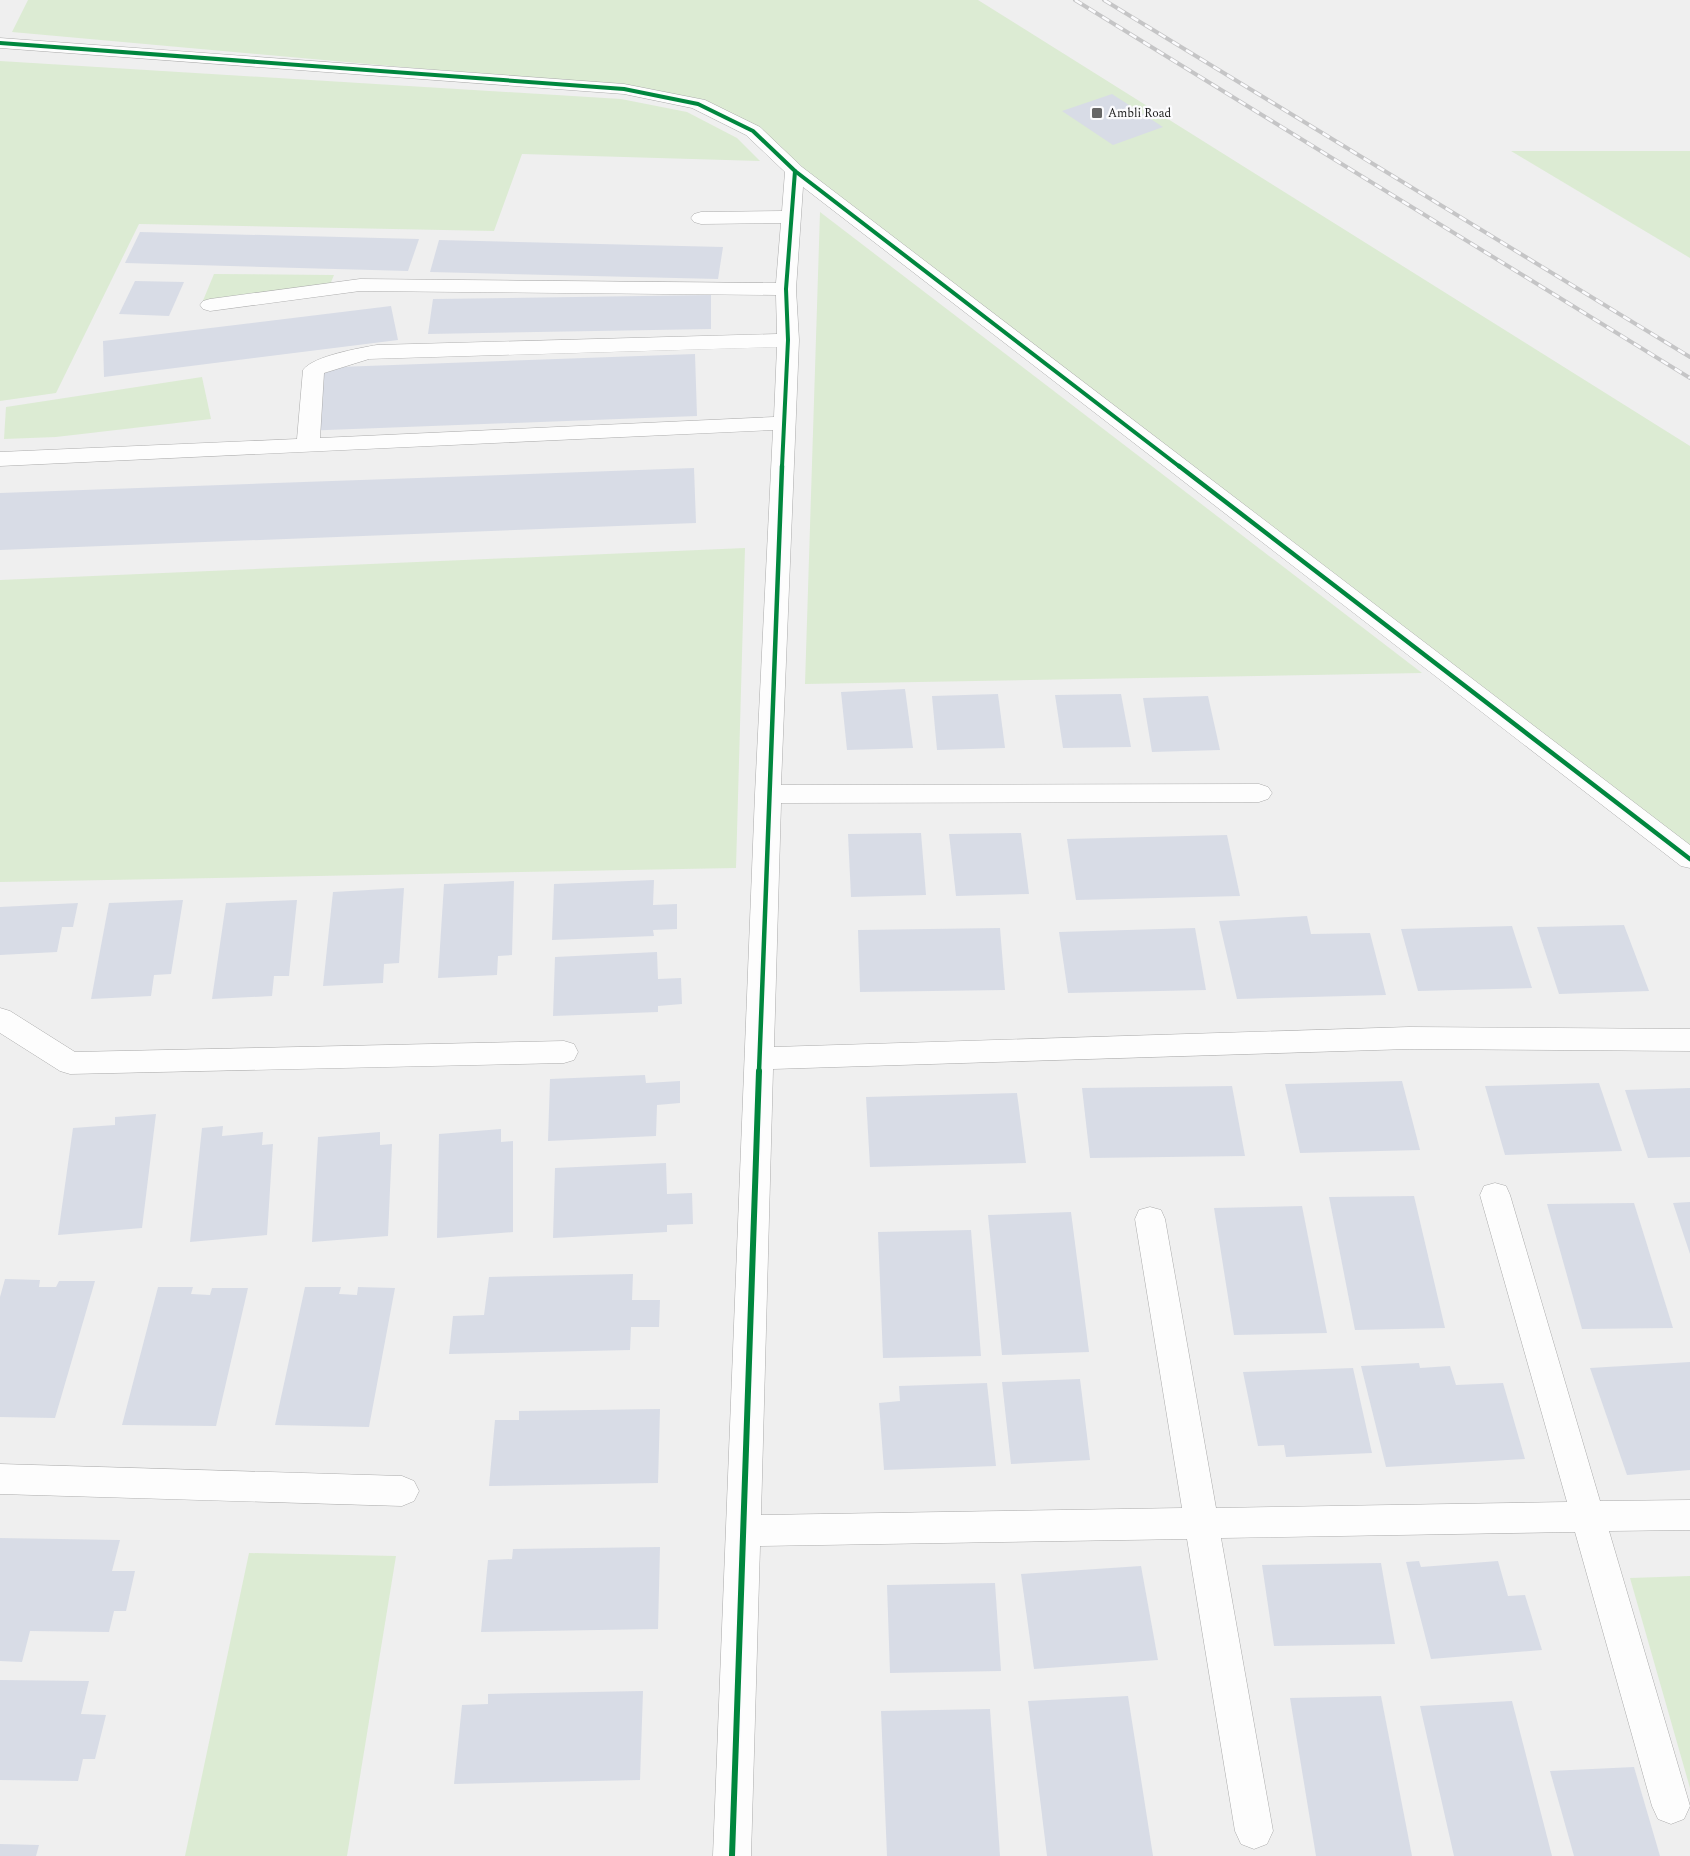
<svg xmlns="http://www.w3.org/2000/svg" width="1690" height="1856" font-family="Spectral,serif">
  <rect width="100%" height="100%" fill="#efefef"/>
  <g fill="#dcebd3">
    <polygon points="28,0 978,0 1690,446 1690,850 800,170 701,102 624,87 12,32"/>
    <polygon points="0,61 621,99 687,112 737,138 760,161 522,154 494,231 139,224 56,393 0,401"/>
    <polygon points="1511,151 1690,151 1690,258"/>
    <polygon points="820,212 1422,673 805,684"/>
    <polygon points="214,274 334,275 329,287 202,303"/>
    <polygon points="202,377 211,419 56,437 4,439 6,407"/>
    <polygon points="745,548 736,868 0,882 0,580"/>
    <polygon points="249,1553 396,1556 347,1856 185,1856"/>
    <polygon points="1690,1576 1690,1788 1630,1578"/>
  </g>
  <g fill="#d8dce6">
    <polygon points="1112,94 1163,127 1113,145 1062,111"/>
    <polygon points="140,232 419,239 408,271 125,263"/>
    <polygon points="439,240 723,247 718,279 430,272"/>
    <polygon points="135,281 184,282 169,316 119,314"/>
    <polygon points="711,295 711,329 428,334 433,299"/>
    <polygon points="391,306 398,340 104,377 103,341"/>
    <polygon points="695,354 697,416 301,431 311,368"/>
    <polygon points="694,468 696,523 0,550 0,493"/>
    <polygon points="905,689 913,748 847,750 841,692"/>
    <polygon points="998,694 1005,748 937,750 932,696"/>
    <polygon points="1121,694 1131,747 1063,748 1055,695"/>
    <polygon points="1208,696 1220,750 1152,752 1143,698"/>
    <polygon points="921,833 926,895 851,897 848,834"/>
    <polygon points="1021,833 1029,894 956,896 949,834"/>
    <polygon points="1227,835 1240,896 1076,900 1067,839"/>
    <polygon points="654,880 653,905 677,904 677,929 653,930 654,936 552,940 554,884"/>
    <polygon points="514,881 512,955 498,956 497,975 438,978 444,884"/>
    <polygon points="404,888 399,963 384,964 383,983 323,986 333,892"/>
    <polygon points="183,900 171,974 154,975 151,996 91,999 109,903"/>
    <polygon points="297,900 289,976 274,976 272,996 212,999 226,903"/>
    <polygon points="78,903 73,927 62,927 57,952 0,955 0,907"/>
    <polygon points="1307,916 1311,934 1370,933 1386,995 1237,999 1219,921"/>
    <polygon points="1624,925 1649,991 1559,994 1537,927"/>
    <polygon points="1512,926 1532,988 1418,991 1401,929"/>
    <polygon points="1000,928 1005,990 860,992 858,930"/>
    <polygon points="1195,928 1206,990 1068,993 1059,932"/>
    <polygon points="657,952 658,979 681,978 682,1004 658,1006 658,1012 553,1016 555,957"/>
    <polygon points="645,1075 646,1083 680,1081 680,1103 657,1105 656,1136 548,1141 550,1079"/>
    <polygon points="1402,1081 1420,1150 1300,1153 1285,1084"/>
    <polygon points="1599,1083 1622,1151 1505,1155 1485,1086"/>
    <polygon points="1232,1086 1245,1156 1090,1158 1082,1088"/>
    <polygon points="1690,1088 1690,1157 1648,1158 1625,1090"/>
    <polygon points="1017,1093 1026,1163 870,1167 866,1097"/>
    <polygon points="156,1114 142,1228 58,1235 73,1128 115,1125 115,1117"/>
    <polygon points="223,1126 222,1136 263,1132 262,1145 273,1144 267,1235 190,1242 202,1128"/>
    <polygon points="501,1129 501,1142 513,1141 513,1232 437,1238 439,1134"/>
    <polygon points="380,1132 380,1145 392,1144 388,1236 312,1242 318,1137"/>
    <polygon points="666,1163 667,1194 692,1193 693,1224 667,1225 667,1232 553,1238 555,1168"/>
    <polygon points="1414,1196 1445,1328 1355,1330 1329,1197"/>
    <polygon points="1690,1202 1690,1254 1673,1203"/>
    <polygon points="1634,1203 1673,1328 1582,1329 1547,1204"/>
    <polygon points="1302,1206 1327,1333 1234,1335 1214,1208"/>
    <polygon points="1071,1212 1089,1352 1002,1355 988,1215"/>
    <polygon points="971,1230 981,1356 883,1358 878,1232"/>
    <polygon points="633,1274 632,1300 660,1300 659,1327 631,1327 630,1350 449,1354 453,1316 484,1315 489,1277"/>
    <polygon points="5,1279 40,1280 39,1287 56,1287 59,1281 95,1281 55,1418 0,1417 0,1297"/>
    <polygon points="158,1287 193,1287 191,1294 210,1295 212,1288 248,1288 216,1426 122,1425"/>
    <polygon points="305,1287 341,1287 339,1294 357,1295 358,1287 395,1288 369,1427 275,1425"/>
    <polygon points="1690,1362 1690,1470 1627,1475 1590,1368"/>
    <polygon points="1419,1363 1420,1368 1450,1366 1456,1385 1503,1383 1525,1459 1386,1467 1361,1366"/>
    <polygon points="1353,1368 1372,1453 1286,1457 1284,1445 1258,1446 1243,1372"/>
    <polygon points="1080,1379 1090,1460 1011,1464 1002,1382"/>
    <polygon points="987,1383 996,1466 884,1470 879,1403 900,1401 899,1386"/>
    <polygon points="660,1409 658,1483 489,1486 495,1420 519,1420 519,1411"/>
    <polygon points="0,1538 120,1540 112,1571 135,1571 126,1611 114,1611 109,1632 30,1631 22,1662 0,1661"/>
    <polygon points="660,1547 658,1629 481,1632 488,1560 512,1559 513,1549"/>
    <polygon points="1419,1561 1421,1567 1498,1561 1508,1596 1525,1595 1542,1650 1431,1659 1406,1562"/>
    <polygon points="1381,1563 1395,1644 1274,1646 1262,1565"/>
    <polygon points="1141,1566 1158,1660 1034,1669 1021,1574"/>
    <polygon points="995,1583 1001,1671 890,1673 887,1585"/>
    <polygon points="0,1680 89,1681 81,1714 106,1715 95,1759 83,1759 78,1781 0,1780"/>
    <polygon points="643,1691 640,1780 454,1784 462,1705 488,1704 488,1694"/>
    <polygon points="1128,1696 1153,1856 1047,1856 1028,1701"/>
    <polygon points="1381,1696 1412,1856 1316,1856 1290,1698"/>
    <polygon points="1512,1701 1552,1856 1454,1856 1420,1706"/>
    <polygon points="990,1709 1000,1856 887,1856 881,1711"/>
    <polygon points="1634,1767 1660,1856 1574,1856 1550,1771"/>
    <polygon points="0,1844 39,1845 36,1856 0,1856"/>
  </g>
  <g fill="none" stroke-linecap="round" stroke-linejoin="round">
    <defs>
      <g id="minor">
        <path d="M 0,38 L 624,84 L 705,100 L 760,127 L 802,167 L 1690,845 L 1690,868 L 1681,866 L 803,187 L 796,289 L 799,340 L 781,785 L 1259,784 L 1268,787 L 1272,793 L 1268,799 L 1259,802 L 781,803 L 774,1047 L 1409,1027 L 1690,1029 L 1690,1051 L 1409,1049 L 773,1069 L 761,1515 L 1182,1508 L 1135,1219 L 1139,1210 L 1150,1207 L 1161,1210 L 1165,1219 L 1216,1508 L 1567,1502 L 1480,1195 L 1484,1186 L 1495,1183 L 1506,1186 L 1510,1195 L 1600,1501 L 1690,1500 L 1690,1530 L 1609,1531 L 1690,1806 L 1684,1819 L 1671,1824 L 1658,1819 L 1652,1806 L 1575,1532 L 1221,1538 L 1273,1831 L 1267,1844 L 1254,1849 L 1241,1844 L 1235,1831 L 1187,1539 L 760,1546 L 751,1856 L 713,1856 L 755,794 L 773,430 L 0,466 L 0,452 L 297,439 L 303,370 C 313,356 360,348 377,345 L 777,334 L 776,295 L 360,291 L 210,311 L 203,309 L 200,305 L 203,301 L 210,299 L 360,279 L 776,283 L 781,223 L 701,224 L 694,222 L 691,218 L 694,214 L 701,212 L 782,211 L 785,172 L 746,135 L 692,108 L 624,94 L 0,48 ZM 777,347 L 774,417 L 320,438 L 324,373 L 369,359 Z"/>
        <polygon points="0,1008 10,1011 75,1052 564,1041 574,1044 578,1052 574,1060 564,1063 70,1074 60,1071 0,1033"/>
        <polygon points="0,1464 402,1476 414,1481 419,1491 414,1501 402,1506 0,1494"/>
      </g>
    </defs>
    <use href="#minor" stroke="#ababab" stroke-width="1"/>
    <use href="#minor" fill="#fdfdfd" fill-rule="evenodd"/>
    <defs>
      <g id="rail">
        <polyline points="1075,0 1690,378"/>
        <polyline points="1104,0 1690,357"/>
      </g>
    </defs>
    <use href="#rail" stroke="#c5c5c6" stroke-width="4"/>
    <use href="#rail" stroke="#fbfbfd" stroke-width="2.5" stroke-dasharray="8" stroke-linecap="butt"/>
    <defs>
      <g id="cycleway-far2">
        <polyline points="0,43 624,89 698,104 753,131 795,171 1180,467"/>
        <polyline points="782,467 788,340 786,289 795,171"/>
      </g>
      <g id="cycleway-far1">
        <polyline points="1179,466 1690,859"/>
        <polyline points="759,1072 782,466"/>
      </g>
      <polyline id="cycleway" points="732,1856 759,1071"/>
    </defs>
    <use href="#cycleway-far2" stroke="#fbfbfd" stroke-width="6"/>
    <use href="#cycleway-far1" stroke="#fbfbfd" stroke-width="8"/>
    <use href="#cycleway" stroke="#fbfbfd" stroke-width="9"/>
    <use href="#cycleway-far2" stroke="#00873e" stroke-width="4"/>
    <use href="#cycleway-far1" stroke="#00873e" stroke-width="4.5"/>
    <use href="#cycleway" stroke="#00873e" stroke-width="6"/>
  </g>
  <rect fill="#666" stroke="#fbfbfd" stroke-width="2" x="1091" y="107" width="12" height="12" rx="2.5"/>
  <g text-anchor="middle" dominant-baseline="central" stroke-width="4.5" stroke-linejoin="round" paint-order="stroke">
    <g font-size="12" fill="#1d1d1d" stroke="#fbfbfd" text-anchor="start">
      <text x="1108" y="113">Ambli Road</text>
    </g>
  </g>
</svg>
